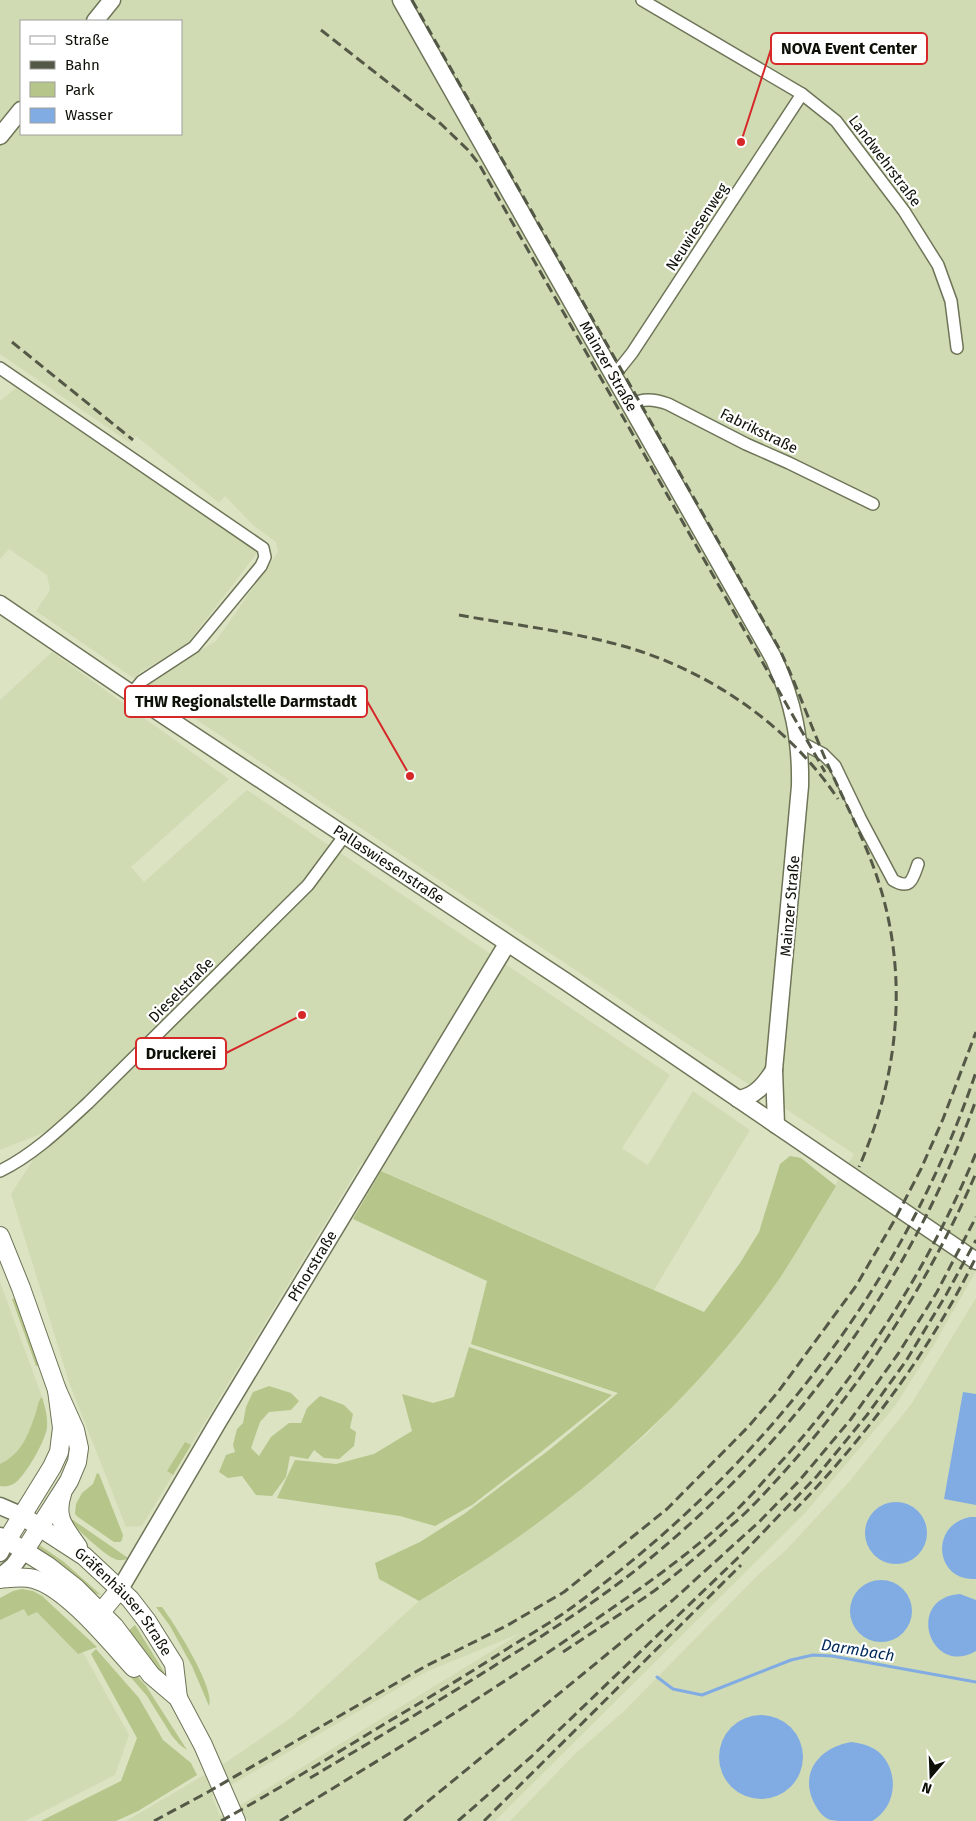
<svg xmlns="http://www.w3.org/2000/svg" width="976" height="1821" font-family="'Fira Sans',sans-serif">
  <rect width="100%" height="100%" fill="#dbe3c2"/>
  <g fill="#d0dbb3" fill-rule="evenodd">
    <path d="M 0,0 L 976,0 L 976,1271 L 935,1343 L 895,1406 L 805,1513 L 495,1821 L 249,1821 L 247,1819 L 244,1821 L 126,1821 L 228,1761 L 292,1717 L 419,1601 L 460,1577 L 562,1505 L 647,1434 L 719,1356 L 770,1292 L 854,1154 L 144,685 L 216,641 L 278,552 L 276,542 L 253,525 L 225,496 L 219,503 L 136,436 L 130,443 L 0,354 ZM 21,21 L 181,21 L 181,134 L 21,134 ZM 521,1633 L 242,1804 L 220,1816 L 212,1796 L 428,1671 Z"/>
    <polygon points="16,388 258,552 187,644 140,672 135,679 36,611 50,590 47,575 9,549 0,559 0,401"/>
    <polygon points="52,652 229,779 131,867 144,882 247,790 670,1075 622,1148 626,1151 648,1165 693,1091 750,1130 654,1290 362,1162 142,1526 126,1527 69,1382 11,1194 53,1129 0,1150 0,700"/>
    <polygon points="0,1282 42,1397 43,1407 28,1453 0,1473"/>
    <polygon points="976,1298 976,1821 510,1821 577,1752 622,1713 758,1575 787,1549 849,1482 912,1403"/>
    <polygon points="29,1599 80,1647 129,1735 115,1775 25,1821 0,1821 0,1609"/>
  </g>
  <g fill="#b6c589">
    <path d="M 790,1156 L 801,1158 L 836,1186 C 814,1221 794,1259 770,1292 C 678,1419 554,1522 419,1601 L 379,1579 L 375,1563 L 420,1542 L 464,1514 L 549,1450 L 618,1393 L 471,1344 L 487,1281 L 353,1219 L 381,1171 L 704,1312 L 740,1263 L 759,1232 L 780,1164 Z"/>
    <polygon points="16,1298 40,1365 36,1366 12,1299"/>
    <polygon points="469,1347 612,1395 541,1452 472,1505 435,1526 400,1516 277,1498 295,1460 336,1464 374,1454 412,1431 402,1394 433,1403 454,1397"/>
    <polygon points="269,1386 291,1393 299,1401 291,1410 269,1412 260,1422 251,1448 259,1456 271,1437 289,1423 301,1423 307,1408 320,1396 344,1405 353,1414 350,1428 356,1432 354,1446 339,1459 324,1458 314,1450 308,1459 290,1456 286,1477 272,1496 256,1495 242,1476 228,1478 219,1472 226,1455 235,1452 233,1445 237,1429 243,1423 246,1407 253,1392"/>
    <path d="M 42,1397 C 45,1407 48,1417 47,1428 C 45,1441 26,1475 15,1483 C 10,1486 6,1487 0,1486 L 0,1464 C 21,1454 28,1436 35,1415 C 38,1408 37,1402 42,1397 Z"/>
    <polygon points="185,1442 191,1445 173,1475 167,1471"/>
    <polygon points="97,1473 99,1474 123,1535 122,1540 120,1542 114,1542 78,1517 75,1514 76,1504 82,1493 93,1484"/>
    <path d="M 70,1520 L 73,1520 L 128,1558 C 123,1561 118,1561 113,1558 C 104,1554 75,1528 70,1520 Z"/>
    <polygon points="38,1544 64,1562 101,1595 94,1593 60,1564 37,1549"/>
    <polygon points="22,1589 33,1591 42,1596 97,1647 78,1654 37,1612 28,1616 24,1609 0,1620 0,1598 13,1591"/>
    <path d="M 156,1607 L 162,1607 C 174,1623 216,1689 209,1706 L 192,1666 L 170,1626 Z"/>
    <polygon points="135,1625 164,1672 164,1677 127,1632"/>
    <polygon points="111,1647 146,1686 187,1750 180,1745 172,1736 147,1696 121,1666"/>
    <polygon points="96,1649 139,1698 163,1740 191,1763 197,1775 138,1811 116,1821 41,1821 121,1781 137,1738 91,1654"/>
  </g>
  <g fill="#81ace3">
    <polygon points="963,1392 976,1394 976,1505 944,1499"/>
    <circle cx="896" cy="1533" r="31"/>
    <path d="M 970,1517 L 976,1517 L 976,1579 C 935,1582 929,1525 970,1517 Z"/>
    <circle cx="881" cy="1611" r="31"/>
    <path d="M 960,1594 L 976,1600 L 976,1651 C 930,1678 904,1598 960,1594 Z"/>
    <circle cx="761" cy="1757" r="42"/>
    <path d="M 851,1742 C 860,1743 868,1745 876,1750 C 894,1763 898,1789 886,1808 C 883,1812 878,1818 872,1821 C 866,1821 853,1821 846,1821 C 832,1821 825,1821 817,1808 C 797,1776 817,1748 851,1742 Z"/>
  </g>
  <g fill="none" stroke-linecap="round" stroke-linejoin="round">
    <polyline stroke="#81ace3" stroke-width="3" points="657,1677 673,1689 702,1695 791,1660 813,1655 832,1656 976,1682"/>
    <defs>
      <g id="street">
        <polyline points="642,0 802,94 836,121 904,211 938,265 951,301 957,348"/>
        <polyline points="0,368 263,548 265,557 261,566 194,647 142,681 132,693"/>
        <polyline points="612,374 620,368 632,353 802,94"/>
        <path d="M 629,405 C 643,398 654,399 668,404 L 746,444 L 789,463 L 873,504"/>
        <path d="M 798,741 L 823,754 L 835,766 L 860,818 L 893,880 C 911,891 913,878 918,864"/>
        <path d="M 0,1171 C 33,1155 61,1128 88,1103 L 308,885 L 345,835"/>
      </g>
      <g id="secondary">
        <path id="s1" d="M 401,0 L 774,659 C 793,701 801,739 800,786 L 774,1070 L 776,1125"/>
        <polyline points="95,21 112,0"/>
        <polyline points="0,136 21,110"/>
        <path id="s2" d="M 0,604 L 163,715 L 565,981 L 976,1261"/>
        <path d="M 738,1099 C 755,1097 765,1084 774,1070"/>
        <polyline points="0,1506 21,1515"/>
        <polyline points="0,1536 7,1540 0,1553"/>
        <polyline points="0,1577 13,1566 25,1550"/>
        <path id="s3" d="M 120,1589 L 218,1422 L 507,944"/>
      </g>
      <g id="primary">
        <polyline points="0,1236 21,1288 57,1390 75,1430 79,1448 77,1462 69,1481 25,1550"/>
        <polyline points="57,1390 62,1428 59,1452 52,1467 7,1540 48,1566 76,1588 114,1626 151,1675 178,1698 203,1745 236,1821"/>
        <path d="M 62,1494 C 54,1518 65,1528 78,1547"/>
        <path id="s4" d="M 30,1521 L 84,1556 L 130,1599 L 147,1621 L 174,1664 L 178,1698"/>
        <path d="M 0,1579 C 12,1578 23,1576 34,1579 C 67,1588 111,1643 134,1668"/>
        <polyline points="101,1612 120,1589"/>
      </g>
    </defs>
    <use href="#street" stroke="#6e7558" stroke-width="14"/>
    <use href="#secondary" stroke="#6e7558" stroke-width="19"/>
    <use href="#primary" stroke="#6e7558" stroke-width="20"/>
    <use href="#street" stroke="#fff" stroke-width="11"/>
    <use href="#secondary" stroke="#fff" stroke-width="16"/>
    <use href="#primary" stroke="#fff" stroke-width="18"/>
    <g stroke="#545947" stroke-width="3" stroke-dasharray="10 5" stroke-linecap="butt">
      <path d="M 412,0 L 780,650 C 798,688 811,727 828,765 C 845,803 865,840 878,880 C 909,975 899,1076 859,1167"/>
      <polyline points="321,30 441,124 468,150 479,164 825,772"/>
      <polyline points="12,342 133,440"/>
      <path d="M 459,615 C 513,625 570,631 623,646 C 708,670 789,725 838,799"/>
      <path d="M 794,1511 C 866,1437 930,1351 976,1257"/>
      <path d="M 563,1652 C 593,1632 624,1612 654,1591 C 681,1571 707,1548 732,1525 C 754,1506 773,1484 792,1463 C 868,1377 931,1278 976,1173"/>
      <path d="M 310,1778 C 374,1740 439,1701 502,1661 C 552,1630 602,1598 647,1561 C 796,1439 911,1281 976,1100"/>
      <polyline points="154,1821 208,1792 424,1667 508,1625 564,1592 667,1509 748,1427 778,1392 856,1286 894,1221 921,1169 943,1119 976,1032"/>
      <path d="M 221,1821 C 279,1789 335,1754 391,1720 C 432,1696 473,1671 513,1645 C 536,1631 560,1617 582,1600 C 762,1466 904,1286 976,1072"/>
      <path d="M 280,1821 C 389,1753 500,1688 605,1613 C 647,1584 689,1554 727,1519 C 749,1499 768,1476 788,1454 C 866,1365 931,1263 976,1153"/>
      <polyline points="404,1821 673,1600 760,1521 799,1481 851,1419 898,1354 937,1292 976,1217"/>
      <polyline points="458,1821 531,1757 746,1550 817,1476 867,1415 906,1361 946,1295 976,1240"/>
      <polyline points="484,1821 741,1565"/>
    </g>
  </g>
  <g text-anchor="middle" dominant-baseline="central" stroke-width="4.5" stroke-linejoin="round" paint-order="stroke">
    <g font-size="15" fill="#0d1006" stroke="#fff">
      <text transform="translate(885 161) rotate(53)">Landwehrstraße</text>
      <text transform="translate(697 227) rotate(-57)">Neuwiesenweg</text>
      <text stroke="none"><textPath href="#s1" startOffset="421">Mainzer Straße</textPath></text>
      <text transform="translate(759 431) rotate(26)">Fabrikstraße</text>
      <text stroke="none"><textPath href="#s2" startOffset="468">Pallaswiesenstraße</textPath></text>
      <text transform="translate(790 906) rotate(-85)">Mainzer Straße</text>
      <text transform="translate(181 990) rotate(-45)">Dieselstraße</text>
      <text stroke="none"><textPath href="#s3" startOffset="376">Pfnorstraße</textPath></text>
      <text stroke="none"><textPath href="#s4" startOffset="125">Gräfenhäuser Straße</textPath></text>
    </g>
    <g font-size="16" font-style="italic" fill="#00295a" stroke="#fff">
      <text transform="translate(858 1650) rotate(9)">Darmbach</text>
    </g>
  </g>
  <path fill="none" stroke="#d62828" stroke-width="2" d="M741 142L771 49M410 776L367 701M302 1015L226 1053"/>
  <g fill="#d62828" stroke="#fff" stroke-width="2">
    <circle cx="741" cy="142" r="5"/>
    <circle cx="410" cy="776" r="5"/>
    <circle cx="302" cy="1015" r="5"/>
  </g>
  <g fill="#fff" stroke="#d62828" stroke-width="2">
    <rect x="771" y="33" width="156" height="31" rx="5"/>
    <rect x="125" y="686" width="242" height="31" rx="5"/>
    <rect x="136" y="1038" width="90" height="31" rx="5"/>
  </g>
  <g font-size="16" text-anchor="middle" font-weight="bold" fill="#0d1006">
    <text x="849" y="54">NOVA Event Center</text>
    <text x="246" y="707">THW Regionalstelle Darmstadt</text>
    <text x="181" y="1059">Druckerei</text>
  </g>
  <rect x="20" y="20" width="162" height="115" fill="#ffffff" stroke="#9e9f9b"/>
  <rect x="30" y="36" width="25" height="8" fill="#ffffff" stroke="#9e9f9b"/>
  <text x="65" y="45" font-size="15" fill="#0d1006">Straße</text>
  <rect x="30" y="61" width="25" height="8" fill="#545947" stroke="#9e9f9b"/>
  <text x="65" y="70" font-size="15" fill="#0d1006">Bahn</text>
  <rect x="30" y="82" width="25" height="15" fill="#b6c589" stroke="#9e9f9b"/>
  <text x="65" y="95" font-size="15" fill="#0d1006">Park</text>
  <rect x="30" y="108" width="25" height="15" fill="#81ace3" stroke="#9e9f9b"/>
  <text x="65" y="120" font-size="15" fill="#0d1006">Wasser</text>
  <g transform="translate(931 1776) rotate(199)" stroke="#ffffff" stroke-width="4" paint-order="stroke">
  <path d="M0-4L9 19L0 12L-9 19Z" fill="#0d1006"/>
  <text y="-8" font-size="14" font-weight="bold" text-anchor="middle" fill="#0d1006">N</text>
  </g>
</svg>
